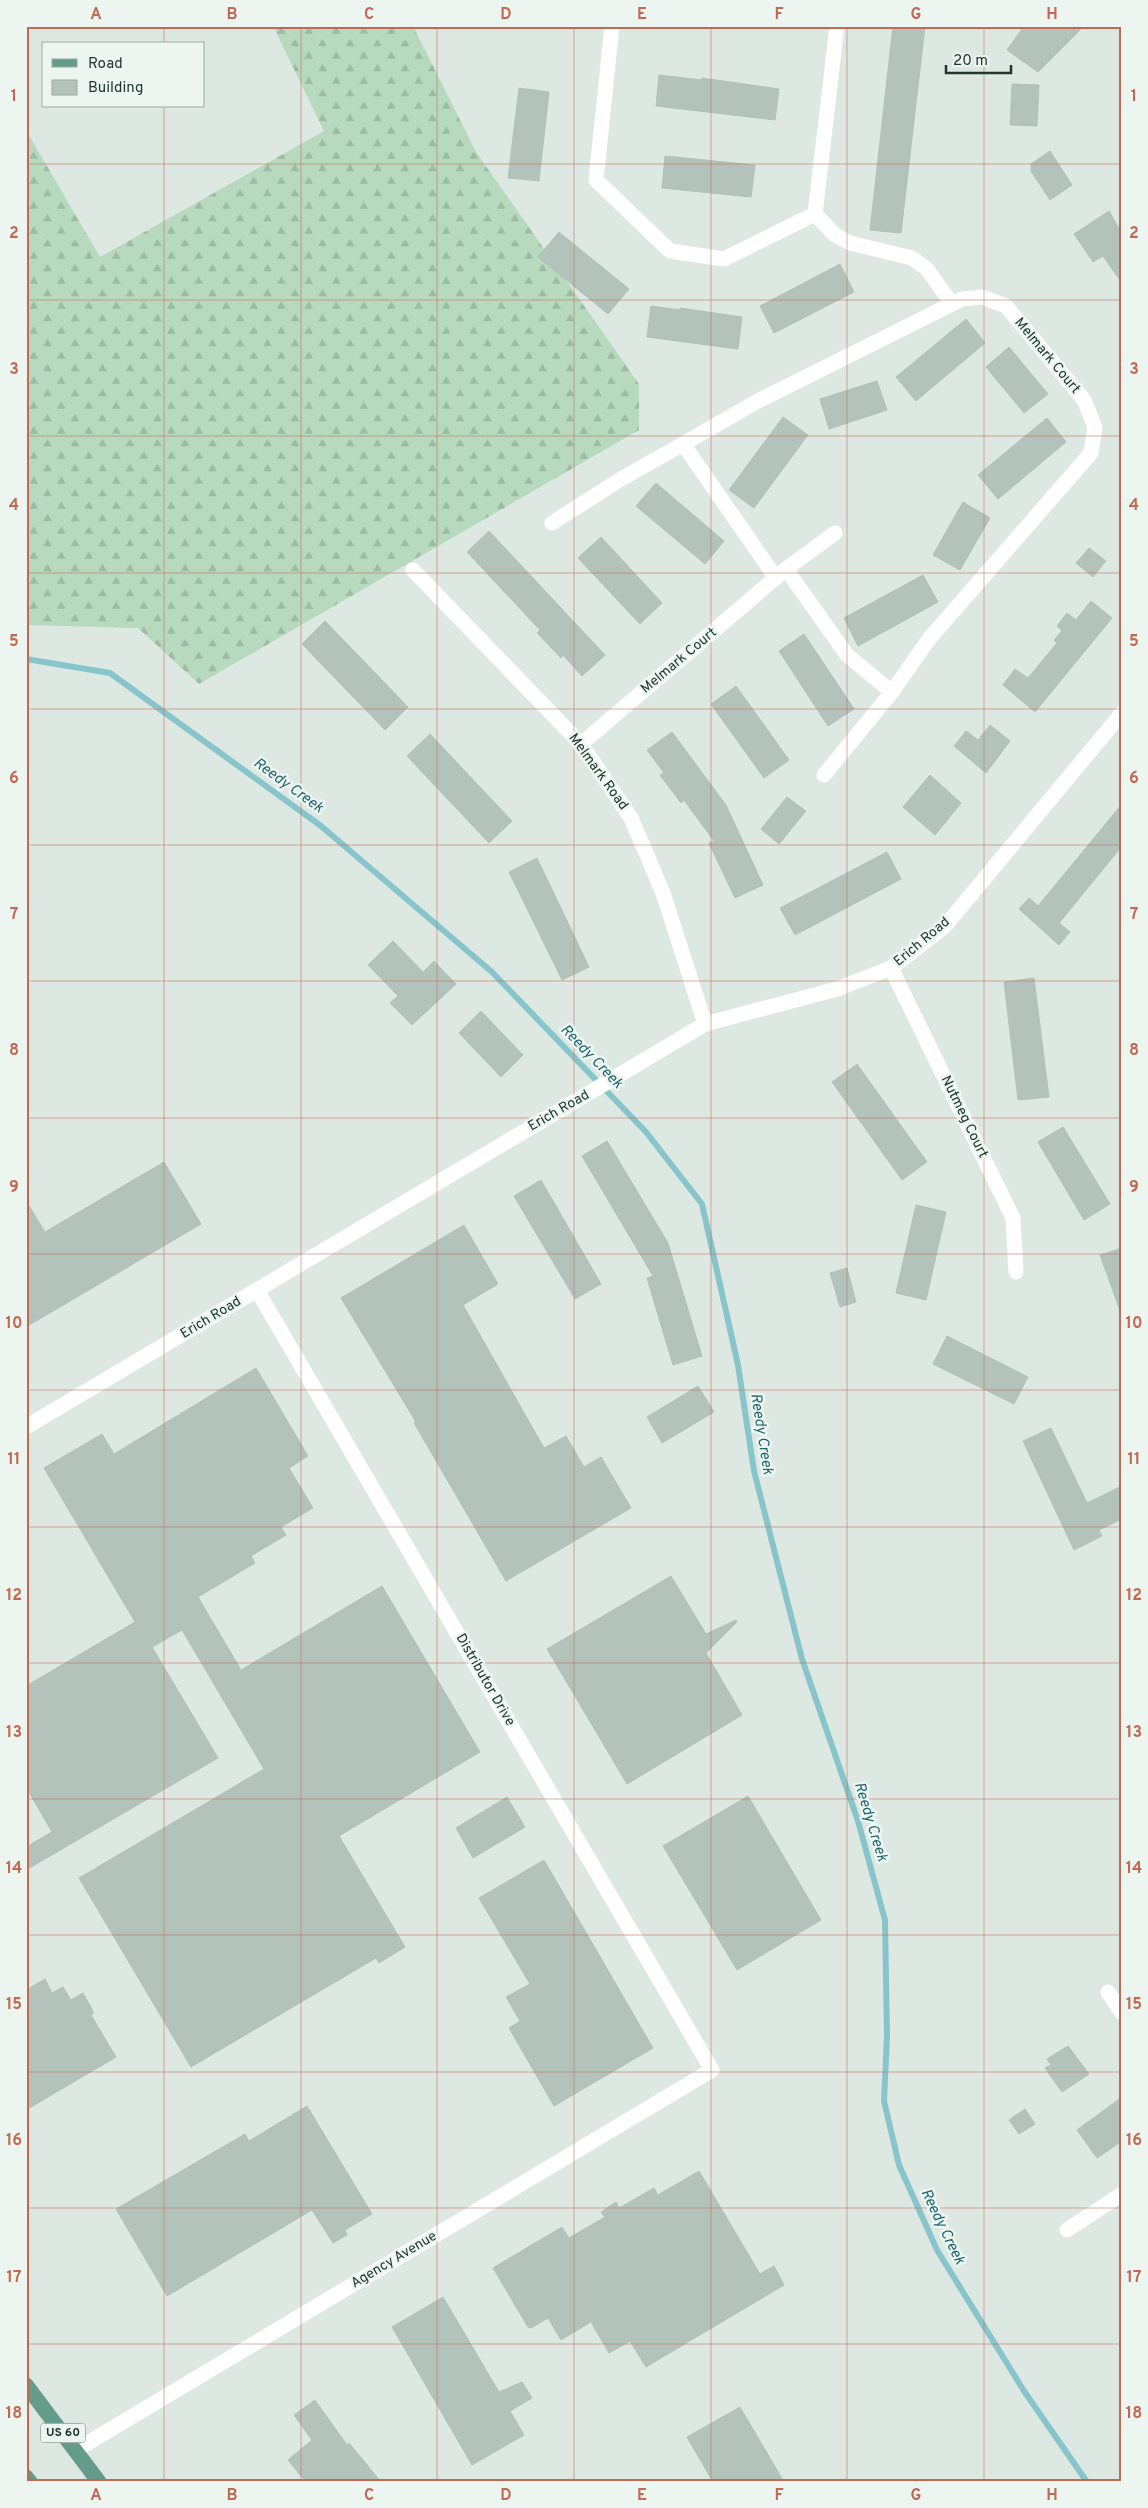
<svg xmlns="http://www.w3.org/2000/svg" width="1148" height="2508" font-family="Overpass,sans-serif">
  <defs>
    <pattern id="forest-firs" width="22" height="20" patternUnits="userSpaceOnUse" patternTransform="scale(1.25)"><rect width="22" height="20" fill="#b7d9be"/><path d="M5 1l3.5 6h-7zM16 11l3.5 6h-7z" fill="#9dbba4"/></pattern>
  </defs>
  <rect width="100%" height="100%" fill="#dde8e3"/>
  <polygon fill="url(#forest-firs)" points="273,26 413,26 476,152 639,384 639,430 199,684 138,628 26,625 26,130 100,257 324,131"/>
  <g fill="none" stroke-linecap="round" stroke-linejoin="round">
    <polyline stroke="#88c5cb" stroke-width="6" points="26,659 110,673 321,826 492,972 646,1132 702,1204 738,1365 754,1471 802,1659 858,1821 885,1920 887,2036 884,2101 899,2165 937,2250 1024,2391 1087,2482"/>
  </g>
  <g fill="#b3c3bc" stroke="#b1c1b9">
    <polygon points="893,26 925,26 901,233 870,230"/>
    <polygon points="1024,26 1084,26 1038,72 1007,50"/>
    <polygon points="659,75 702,80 702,78 779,89 775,120 656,106"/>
    <polygon points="1012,84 1039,85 1037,126 1010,125"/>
    <polygon points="519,88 549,92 539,181 508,178"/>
    <polygon points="1050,151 1072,185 1050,200 1031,171 1031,164"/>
    <polygon points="665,156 755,165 751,197 662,188"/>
    <polygon points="1109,211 1122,234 1122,283 1103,256 1093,262 1074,234"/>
    <polygon points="559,232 629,289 608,314 538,257"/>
    <polygon points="840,264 854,292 774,333 760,306"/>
    <polygon points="651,306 680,310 680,308 742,317 738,349 647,337"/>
    <polygon points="966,319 985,343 916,401 896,377"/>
    <polygon points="1009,347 1048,394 1024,413 986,367"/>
    <polygon points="877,381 887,410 829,429 820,399"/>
    <polygon points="783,417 808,435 754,508 729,490"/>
    <polygon points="1047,418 1066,442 998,499 978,475"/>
    <polygon points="656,483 724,541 705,564 636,506"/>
    <polygon points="963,502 990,518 960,570 933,555"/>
    <polygon points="489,531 605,655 582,676 563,655 561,658 537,633 540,630 467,552"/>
    <polygon points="601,537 662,603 640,624 578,558"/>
    <polygon points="1089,548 1106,561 1093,577 1076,563"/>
    <polygon points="923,575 938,602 858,646 844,618"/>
    <polygon points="1091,601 1112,618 1035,712 1003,685 1015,669 1028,678 1057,643 1054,640 1062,631 1057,626 1067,613 1076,620"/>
    <polygon points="325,621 408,707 385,730 302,644"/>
    <polygon points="804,634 854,709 828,726 779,651"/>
    <polygon points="736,686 789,760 764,778 711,704"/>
    <polygon points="990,725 1010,741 986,773 954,746 966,731 978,740"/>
    <polygon points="672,732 726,805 763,885 735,898 709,843 714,841 684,800 681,803 660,775 664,773 647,750"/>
    <polygon points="430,734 512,821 489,843 407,756"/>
    <polygon points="930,775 961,803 935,835 903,807"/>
    <polygon points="787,797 806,811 779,844 761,829"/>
    <polygon points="1122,804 1122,846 1059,923 1070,932 1059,945 1019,909 1029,898 1038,906"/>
    <polygon points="887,852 901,879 795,935 780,908"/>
    <polygon points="537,858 589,967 562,980 509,872"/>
    <polygon points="393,941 423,972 434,961 456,984 412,1025 390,1003 398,996 368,965"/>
    <polygon points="1034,978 1049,1097 1018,1100 1004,982"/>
    <polygon points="481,1011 523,1055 501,1077 459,1033"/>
    <polygon points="857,1064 927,1162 902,1180 832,1082"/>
    <polygon points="1063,1127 1110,1204 1084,1220 1038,1142"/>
    <polygon points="607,1141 668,1243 702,1356 673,1365 647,1278 653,1276 582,1156"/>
    <polygon points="164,1162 201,1224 26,1327 26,1201 45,1232"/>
    <polygon points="541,1180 601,1284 575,1299 514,1196"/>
    <polygon points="916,1205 946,1212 926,1300 896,1293"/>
    <polygon points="464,1225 498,1284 463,1305 544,1448 566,1436 584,1467 601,1457 631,1508 506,1581 414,1423 416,1422 341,1298"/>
    <polygon points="1122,1248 1122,1308 1119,1308 1100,1255"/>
    <polygon points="847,1268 856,1302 840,1307 830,1273"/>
    <polygon points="947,1336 1028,1377 1014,1404 933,1364"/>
    <polygon points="256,1368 308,1456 289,1468 313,1508 281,1527 286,1535 251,1556 255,1563 198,1597 241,1670 382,1586 480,1752 339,1836 405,1947 379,1963 376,1958 191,2067 79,1878 264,1769 182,1630 152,1647 218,1758 26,1870 26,1847 52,1832 26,1787 26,1686 135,1622 44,1468 102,1434 114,1454"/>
    <polygon points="698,1386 714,1412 662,1443 647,1417"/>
    <polygon points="1051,1428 1087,1503 1122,1486 1122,1519 1099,1530 1102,1536 1074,1550 1023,1441"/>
    <polygon points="671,1576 706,1634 736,1620 737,1622 706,1653 742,1715 627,1784 547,1649"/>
    <polygon points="748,1796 821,1920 737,1970 663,1846"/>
    <polygon points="507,1797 525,1827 473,1858 456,1828"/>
    <polygon points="544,1860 653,2048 554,2106 509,2028 520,2021 506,1997 530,1984 479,1898"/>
    <polygon points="45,1979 52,1993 63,1987 71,2000 83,1993 94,2013 91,2015 116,2057 26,2110 26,1990"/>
    <polygon points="1068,2046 1089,2074 1062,2092 1045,2068 1051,2065 1047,2059"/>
    <polygon points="1122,2097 1122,2141 1097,2158 1077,2130"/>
    <polygon points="307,2106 372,2214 345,2230 347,2235 333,2243 312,2210 167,2296 116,2209 245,2134 249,2141"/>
    <polygon points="1025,2109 1035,2124 1019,2134 1009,2120"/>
    <polygon points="699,2171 760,2274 774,2266 784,2285 646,2367 630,2341 609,2353 591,2322 561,2340 548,2318 531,2328 528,2327 493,2268 562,2227 569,2238 605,2217 601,2212 616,2202 619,2208 654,2188 658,2195"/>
    <polygon points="443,2297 499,2392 522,2382 532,2398 510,2411 524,2435 472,2465 392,2327"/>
    <polygon points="315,2400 347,2445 349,2443 381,2482 306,2482 288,2460 312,2440 294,2415"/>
    <polygon points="740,2407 784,2482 713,2482 687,2437"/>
  </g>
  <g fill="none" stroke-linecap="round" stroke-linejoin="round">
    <defs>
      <g id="major">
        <polyline points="26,2385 99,2482"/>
        <polyline points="26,2477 30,2482"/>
      </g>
    </defs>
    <use href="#major" stroke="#bcc3c1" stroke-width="16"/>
    <g stroke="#fff" stroke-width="15">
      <polyline points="612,26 596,180 670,251 724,259 815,214 837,26"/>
      <polyline points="815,214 835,235 850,243 912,258 927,269 952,304"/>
      <polyline points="552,523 621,479 683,444"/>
      <polyline points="413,570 581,744 631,818 663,893 705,1024"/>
      <polyline points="776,578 683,444 756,402 962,299 982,297 1006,306 1084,400 1095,427 1091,453 929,639 892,692 847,655 786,569"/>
      <polyline points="581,744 786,569 835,533"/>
      <polyline points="824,775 892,692"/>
      <polyline points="891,968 1013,1218 1016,1272"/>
      <polyline points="26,1427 705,1024 837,989 891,968 945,926 1122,713"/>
      <polyline points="1108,1992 1122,2013"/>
      <polyline points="1067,2230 1122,2194"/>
      <polyline points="76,2450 712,2070 257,1290"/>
    </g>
    <use href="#major" stroke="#649b8a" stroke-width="15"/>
  </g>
  <path fill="none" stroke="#c16952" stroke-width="1" stroke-opacity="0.55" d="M 164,26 L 164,44M 301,26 L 301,2482M 437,26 L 437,2482M 574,26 L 574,2482M 711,26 L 711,2482M 847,26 L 847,2482M 984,26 L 984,2482M 164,106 L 164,2482M 26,164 L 1122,164M 26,300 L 1122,300M 26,436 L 1122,436M 26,573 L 1122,573M 26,709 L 1122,709M 26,845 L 1122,845M 26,981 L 1122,981M 26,1118 L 1122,1118M 26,1254 L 1122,1254M 26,1390 L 1122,1390M 26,1527 L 1122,1527M 26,1663 L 1122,1663M 26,1799 L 1122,1799M 26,1935 L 1122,1935M 26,2072 L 1122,2072M 26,2208 L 1122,2208M 26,2344 L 1122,2344"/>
  <g text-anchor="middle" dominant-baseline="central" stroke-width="5" stroke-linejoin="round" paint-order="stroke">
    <rect fill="#edf5f1" stroke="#5e7069" stroke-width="1" x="40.5" y="2423.5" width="45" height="19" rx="4"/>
    <g font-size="12" font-weight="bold" fill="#20372f">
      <text x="63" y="2433">US 60</text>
    </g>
    <g font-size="14" fill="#20372f" stroke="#edf5f1">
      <text transform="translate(1047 356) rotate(50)">Melmark Court</text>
      <text transform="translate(679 661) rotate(-40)">Melmark Court</text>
      <text transform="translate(598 772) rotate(54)">Melmark Road</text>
      <text transform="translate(922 942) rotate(-40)">Erich Road</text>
      <text transform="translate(559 1111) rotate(-30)">Erich Road</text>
      <text transform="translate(964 1117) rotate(64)">Nutmeg Court</text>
      <text transform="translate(211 1318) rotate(-31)">Erich Road</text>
      <text transform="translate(485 1680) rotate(60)">Distributor Drive</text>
      <text transform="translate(394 2260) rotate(-31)">Agency Avenue</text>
    </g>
    <g font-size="15" font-style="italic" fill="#1f656e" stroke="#edf5f1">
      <text transform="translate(288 786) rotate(36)">Reedy Creek</text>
      <text transform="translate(591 1057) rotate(46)">Reedy Creek</text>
      <text transform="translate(761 1434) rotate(81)">Reedy Creek</text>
      <text transform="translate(870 1822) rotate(73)">Reedy Creek</text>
      <text transform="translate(942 2227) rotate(64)">Reedy Creek</text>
    </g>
  </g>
  <rect width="1148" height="2508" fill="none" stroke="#edf5f1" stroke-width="55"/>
  <rect x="42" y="42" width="162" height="65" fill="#edf5f1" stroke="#9ba9a3"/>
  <rect x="52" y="59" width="25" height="8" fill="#649b8a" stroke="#9ba9a3"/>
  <text x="88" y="68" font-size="15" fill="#20372f">Road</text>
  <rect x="52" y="80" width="25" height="15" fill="#b3c3bc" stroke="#9ba9a3"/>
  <text x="88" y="92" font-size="15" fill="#20372f">Building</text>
  <path d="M946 65v8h65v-8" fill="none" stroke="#20372f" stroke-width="2.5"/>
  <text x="953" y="65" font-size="15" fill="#20372f" stroke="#edf5f1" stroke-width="4" paint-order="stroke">20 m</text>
  <rect x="28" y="28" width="1092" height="2452" fill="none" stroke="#c16952" stroke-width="2"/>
  <g font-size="16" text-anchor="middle" font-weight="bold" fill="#c16952">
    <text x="96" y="19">A</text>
    <text x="232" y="19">B</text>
    <text x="369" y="19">C</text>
    <text x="506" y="19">D</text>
    <text x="642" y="19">E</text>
    <text x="779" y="19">F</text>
    <text x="916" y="19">G</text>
    <text x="1052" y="19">H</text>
    <text x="14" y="101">1</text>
    <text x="1134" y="101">1</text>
    <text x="14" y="238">2</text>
    <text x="1134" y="238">2</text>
    <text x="14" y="374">3</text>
    <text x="1134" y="374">3</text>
    <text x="14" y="510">4</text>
    <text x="1134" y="510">4</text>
    <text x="14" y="646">5</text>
    <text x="1134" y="646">5</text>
    <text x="14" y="783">6</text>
    <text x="1134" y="783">6</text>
    <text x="14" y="919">7</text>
    <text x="1134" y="919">7</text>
    <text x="14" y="1055">8</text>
    <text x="1134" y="1055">8</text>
    <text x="14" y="1192">9</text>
    <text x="1134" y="1192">9</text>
    <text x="14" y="1328">10</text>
    <text x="1134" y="1328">10</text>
    <text x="14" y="1464">11</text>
    <text x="1134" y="1464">11</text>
    <text x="14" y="1600">12</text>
    <text x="1134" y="1600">12</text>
    <text x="14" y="1737">13</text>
    <text x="1134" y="1737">13</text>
    <text x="14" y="1873">14</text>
    <text x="1134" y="1873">14</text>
    <text x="14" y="2009">15</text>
    <text x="1134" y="2009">15</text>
    <text x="14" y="2145">16</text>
    <text x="1134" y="2145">16</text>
    <text x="14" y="2282">17</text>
    <text x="1134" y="2282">17</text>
    <text x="14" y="2418">18</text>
    <text x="1134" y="2418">18</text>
    <text x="96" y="2500">A</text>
    <text x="232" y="2500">B</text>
    <text x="369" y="2500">C</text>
    <text x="506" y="2500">D</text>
    <text x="642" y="2500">E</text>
    <text x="779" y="2500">F</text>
    <text x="916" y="2500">G</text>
    <text x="1052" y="2500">H</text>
  </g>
</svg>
